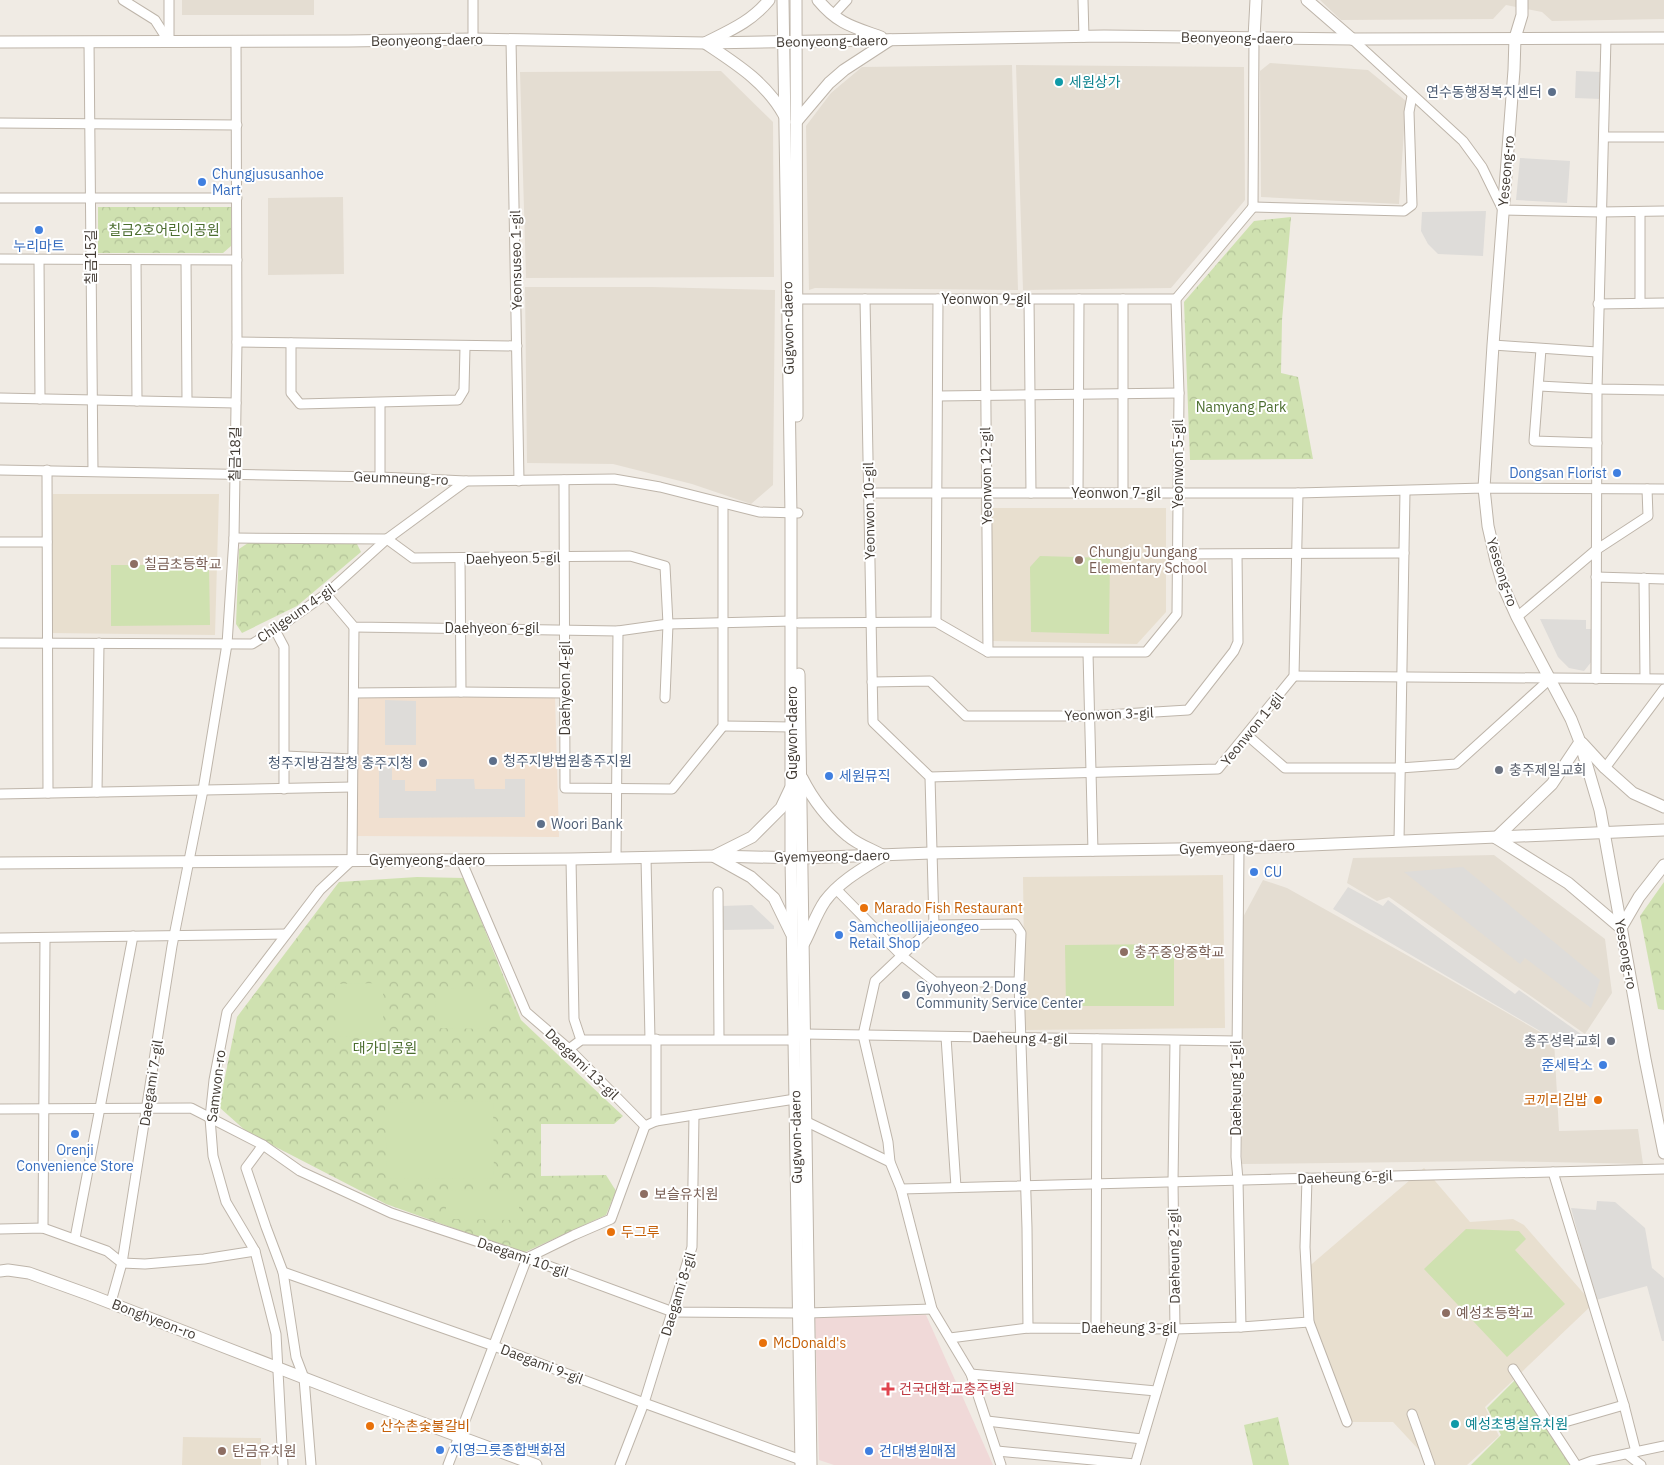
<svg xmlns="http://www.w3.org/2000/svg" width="1664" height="1465" font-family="'IBM Plex Sans','Noto Sans KR',sans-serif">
  <defs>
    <pattern id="park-crowns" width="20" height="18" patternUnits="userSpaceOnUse" patternTransform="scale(1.25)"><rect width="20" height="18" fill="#cfe1b0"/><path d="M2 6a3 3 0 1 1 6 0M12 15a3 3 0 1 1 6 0" fill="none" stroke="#b3c298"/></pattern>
  </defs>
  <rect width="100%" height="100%" fill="#f0ebe4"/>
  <g fill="#e4ddd2">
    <rect x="182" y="0" width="132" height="15"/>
    <polygon points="1320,0 1664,0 1664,19 1552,21 1542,12 1506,5 1493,19 1341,20"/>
    <polygon points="1270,63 1368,70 1406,101 1399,204 1261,197 1260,71"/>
    <polygon points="1012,65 1018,290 815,288 809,290 806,126 831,93 862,67"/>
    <polygon points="1016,65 1244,67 1245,200 1171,288 1023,290"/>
    <polygon points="721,71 773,122 774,277 526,278 520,72"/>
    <polygon points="343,197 344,274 268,275 268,198"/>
    <polygon points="525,287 652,287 775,290 773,485 751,504 692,484 613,464 527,463"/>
    <polygon points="1494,855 1605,939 1612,993 1585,1034 1389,897 1377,901 1347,883 1353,858"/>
    <polygon points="1263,880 1287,888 1421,963 1554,1040 1559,1131 1638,1129 1643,1164 1493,1161 1242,1164 1242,919"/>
  </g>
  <polygon fill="#f1e0d0" points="356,695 555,696 559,837 355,836"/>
  <g fill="#e8dfcf">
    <polygon points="53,494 219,494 215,635 49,633"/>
    <polygon points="992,508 1166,508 1166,612 1137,644 992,641"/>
    <polygon points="1223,875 1225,1028 1025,1030 1023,877"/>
    <polygon points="1424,1168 1470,1222 1513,1219 1524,1225 1593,1304 1485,1407 1499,1436 1467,1465 1433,1465 1393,1422 1347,1422 1309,1322 1306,1269"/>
    <polygon points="183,1437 261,1438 261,1465 182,1465"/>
  </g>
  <polygon fill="#f0d9d8" points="926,1315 993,1465 834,1465 819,1460 815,1317"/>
  <g fill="url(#park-crowns)">
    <polygon points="98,207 231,207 231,246 223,253 98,253"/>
    <polygon points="1291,217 1282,320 1281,373 1298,377 1313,459 1190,460 1184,302 1254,221"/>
    <polygon points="248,543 357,544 361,552 297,606 242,633 236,624 239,549"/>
    <polygon points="417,877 464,878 521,1020 623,1116 614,1124 541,1124 541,1176 606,1175 616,1191 606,1215 523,1253 386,1204 247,1132 219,1107 237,1017 339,882"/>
    <polygon points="1664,882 1664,1010 1658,1009 1640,916"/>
    <polygon points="1515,1380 1570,1465 1471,1465 1501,1435 1487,1408"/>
    <polygon points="1278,1417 1289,1465 1253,1465 1244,1425"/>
  </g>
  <g fill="#cfe1b0">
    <polygon points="1040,556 1110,558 1109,634 1031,632 1030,567"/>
    <polygon points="111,565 209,565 210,625 111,626"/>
    <polygon points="1174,944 1174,1006 1066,1006 1065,945"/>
    <polygon points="383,983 383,1036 336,1037 335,984"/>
    <polygon points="436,988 490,989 489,1029 435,1028"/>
    <polygon points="493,1101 494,1178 387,1179 385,1103"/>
    <polygon points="446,1190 519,1191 519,1220 446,1219"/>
    <polygon points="1466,1229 1519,1231 1526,1239 1515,1250 1565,1304 1507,1357 1424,1269"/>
  </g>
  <g fill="#dedcd9">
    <polygon points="1576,71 1602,72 1601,99 1575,98"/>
    <polygon points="1520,158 1570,161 1567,203 1516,200"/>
    <polygon points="1486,211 1483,256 1438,254 1428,244 1421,231 1422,212"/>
    <polygon points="1540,619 1586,620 1586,629 1593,629 1592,661 1584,671 1569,668 1558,657"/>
    <polygon points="385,700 416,701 416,745 385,745"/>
    <polygon points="379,767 392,767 392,780 405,780 405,791 436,791 436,779 474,779 475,789 505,789 505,779 525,779 525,817 379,818"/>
    <polygon points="1463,867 1600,980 1591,1008 1525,958 1520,964 1404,872"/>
    <polygon points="1348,887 1383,906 1388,900 1515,994 1519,990 1581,1034 1557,1041 1333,909"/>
    <polygon points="752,905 774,926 774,929 723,930 722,906"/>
    <polygon points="1597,1201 1615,1202 1645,1228 1652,1268 1664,1278 1664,1341 1662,1341 1647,1286 1596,1300 1571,1208 1596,1210"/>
  </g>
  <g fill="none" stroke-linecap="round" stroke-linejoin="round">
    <defs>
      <g id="minor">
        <polyline points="123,0 155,20 169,42"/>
        <polyline points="169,0 169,42"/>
        <polyline points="473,0 473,39"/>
        <polyline points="1083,0 1084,37"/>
        <polyline points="833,15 847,0"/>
        <polyline points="1352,39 1463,141 1482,167 1503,210 1601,212 1664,211"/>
        <polyline points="511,40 519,481"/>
        <polyline points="89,42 93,471"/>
        <polyline points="0,123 237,125"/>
        <polyline points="1604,137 1664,137"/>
        <polyline points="0,198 237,198"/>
        <polyline points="1253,207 1404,211 1412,205 1409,112 1412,96"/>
        <polyline points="1253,207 1254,38"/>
        <polyline points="1640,212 1640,303"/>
        <polyline points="0,259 237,260"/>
        <polyline points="39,260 40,399"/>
        <polyline points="136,261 137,401"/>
        <polyline points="186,261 187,401"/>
        <polyline points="796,299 1176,299"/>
        <polyline points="865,299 873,722 930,777 934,925"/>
        <polyline points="985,299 988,652"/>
        <polyline points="1029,299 1031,493"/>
        <polyline points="1123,299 1123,493"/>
        <polyline points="1598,304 1664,303"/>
        <polyline points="237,342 517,346"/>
        <polyline points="291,343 291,393 300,404 458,400 464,390 465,347"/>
        <polyline points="1493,345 1597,352"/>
        <polyline points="1541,349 1534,441 1597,443"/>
        <polyline points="1539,386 1597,389 1664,390"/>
        <polyline points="938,396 1179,393"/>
        <polyline points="0,398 236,403"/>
        <polyline points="0,470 380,477 466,481 614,479 660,487 759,512 798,513"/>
        <polyline points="47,470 48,793"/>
        <polyline points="380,477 380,403"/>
        <polyline points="564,480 565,788 672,789 723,726 723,504"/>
        <polyline points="869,493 1298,493 1484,488 1664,489"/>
        <polyline points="1078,493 1079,299"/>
        <polyline points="234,538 387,539 413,558 630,556 665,566 668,624 665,698"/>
        <polyline points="0,542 47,542"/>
        <polyline points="1178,554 1404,553"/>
        <polyline points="460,558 461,692"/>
        <polyline points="1596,577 1664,579"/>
        <polyline points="1644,578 1645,678"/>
        <polyline points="326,594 354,627 618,631 668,624 792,621"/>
        <polyline points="1517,617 1596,550 1648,516 1647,489"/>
        <polyline points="936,622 938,299"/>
        <polyline points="799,623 936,622 988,652 1146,652 1177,614 1179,393 1176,299 1253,207"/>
        <polyline points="275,630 284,647 284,789"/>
        <polyline points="0,643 252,644 275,630 326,594 387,539 466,481"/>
        <polyline points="1088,653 1093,851"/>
        <polyline points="1294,676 1664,679"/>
        <polyline points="1596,679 1597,389 1606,38"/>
        <polyline points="872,682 930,681 966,716 1090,716 1188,710 1234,651 1238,642 1237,555"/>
        <polyline points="354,693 461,692 565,693"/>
        <polyline points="723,726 791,727"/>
        <polyline points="1247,735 1285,768 1400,768 1456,764 1550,679"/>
        <polyline points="285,756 353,759"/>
        <polyline points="1605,768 1664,689"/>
        <polyline points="930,777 1218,769 1294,676 1298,493"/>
        <polyline points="97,792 99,643"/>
        <polyline points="0,794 352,787"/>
        <polyline points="1399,841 1405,491"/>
        <polyline points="1239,848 1236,1157 1238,1180 1241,1327"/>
        <polyline points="616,858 618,631"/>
        <polyline points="646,858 650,1039"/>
        <polyline points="571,859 574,1019 581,1040"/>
        <polyline points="461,860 526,1012 569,1049 645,1126 656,1121 795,1099"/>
        <polyline points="836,889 901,955 935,982 1019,982"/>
        <polyline points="718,892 719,1039"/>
        <polyline points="934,925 875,981 863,1035 888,1142 890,1162 901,1189 932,1309 971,1374 1001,1465"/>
        <polyline points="934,925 1015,924 1021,933 1019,982 1027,1228 1028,1328"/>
        <polyline points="0,938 286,934"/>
        <polyline points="804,1034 1236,1041"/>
        <polyline points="946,1037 956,1187"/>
        <polyline points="656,1039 656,1121"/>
        <polyline points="569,1049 581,1040 795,1040"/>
        <polyline points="0,1109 191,1108 263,1145 300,1171 391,1213 527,1258 673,1312 799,1313"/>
        <polyline points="805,1121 890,1162"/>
        <polyline points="263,1145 246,1168 266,1227 283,1272 296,1357 304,1378 311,1465"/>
        <polyline points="1553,1172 1624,1405 1636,1452"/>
        <polyline points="1307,1178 1305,1247 1309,1322 1347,1422"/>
        <polyline points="901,1189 1664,1169"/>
        <polyline points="43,1228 45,938"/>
        <polyline points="0,1229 43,1228 107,1251 122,1263 145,1264 204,1259 255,1251"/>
        <polyline points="75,1238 133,936"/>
        <polyline points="283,1272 494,1346 644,1403 801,1460"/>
        <polyline points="111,1302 122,1263 172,946 203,790 227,644 234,538 237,342 236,42"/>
        <polyline points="808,1313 932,1309"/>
        <polyline points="1096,1328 1097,1039"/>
        <polyline points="950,1338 1028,1328 1175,1329 1241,1327 1309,1322"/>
        <polyline points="1513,1369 1576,1465"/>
        <polyline points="971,1374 1156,1391"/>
        <polyline points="1412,1414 1430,1465"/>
        <polyline points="987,1421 1142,1439"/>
        <polyline points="1551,1426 1624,1405"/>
        <polyline points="997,1451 1135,1464"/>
        <polyline points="1627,1454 1641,1465"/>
        <polyline points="283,1465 276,1334 255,1251 226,1202 213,1156 210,1118 214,1080 227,1012 320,890 352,860 354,627"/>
        <polyline points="448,1465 527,1258 574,1235 611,1219 645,1126"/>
        <polyline points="620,1465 644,1403 692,1247 694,1115"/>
        <polyline points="1135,1465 1175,1329 1173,1182 1175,1041"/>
        <polyline points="1581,1465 1592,1461 1664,1446"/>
      </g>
      <g id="tertiary">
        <polyline points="783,0 791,515 791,858 801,1465"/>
        <polyline points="796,0 797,416"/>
        <path d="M 818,0 C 838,24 853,27 881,37"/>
        <polyline points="1307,0 1352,39"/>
        <polyline points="1522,0 1522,15 1515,38 1514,70 1493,345 1484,488 1488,526 1496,561 1504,588 1517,617 1571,719 1580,742 1600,810 1645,1059 1664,1153"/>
        <polyline points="1254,38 1256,0"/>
        <polyline points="0,42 349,41 473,39 705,43 1104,36 1352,39 1664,38"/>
        <path d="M 707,42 C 731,30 752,21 769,0"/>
        <path d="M 705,43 C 735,63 766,82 784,115"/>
        <polyline points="796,122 829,83 844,70 890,40"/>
        <polyline points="799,674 811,1465"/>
        <polyline points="1582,743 1605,768 1633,793 1664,807"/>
        <path d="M 802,778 C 813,800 829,820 848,836 C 857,844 871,849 882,855"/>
        <polyline points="1496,838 1568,883 1621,928"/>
        <polyline points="1496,838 1552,784 1580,742"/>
        <polyline points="716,855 752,837 781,808 790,789"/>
        <polyline points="715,857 751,877 774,898 791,933"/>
        <polyline points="0,863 571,859 714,856 802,858 931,853 1239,848 1664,830"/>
        <polyline points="1621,928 1639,897 1664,865"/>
        <path d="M 804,943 C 811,930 816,914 825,901 C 840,881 862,869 883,856"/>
        <polyline points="0,1271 8,1270 29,1273 90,1295 366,1402 536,1465"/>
      </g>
    </defs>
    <use href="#minor" stroke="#beb5aa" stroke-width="11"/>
    <use href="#tertiary" stroke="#beb5aa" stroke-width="13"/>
    <use href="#minor" stroke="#fff" stroke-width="9"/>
    <use href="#tertiary" stroke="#fff" stroke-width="11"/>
  </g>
  <g fill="#0f9aa8" stroke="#fff" stroke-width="2">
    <circle cx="1059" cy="82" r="5"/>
    <circle cx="1455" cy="1424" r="5"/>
  </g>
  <g fill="#5c6f8a" stroke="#fff" stroke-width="2">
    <circle cx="1552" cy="92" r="5"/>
    <circle cx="493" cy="761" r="5"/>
    <circle cx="423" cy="763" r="5"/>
    <circle cx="541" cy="824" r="5"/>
    <circle cx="906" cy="995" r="5"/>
  </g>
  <g fill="#3f7fe0" stroke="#fff" stroke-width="2">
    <circle cx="202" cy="182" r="5"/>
    <circle cx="39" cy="230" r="5"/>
    <circle cx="1617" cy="473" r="5"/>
    <circle cx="829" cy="776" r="5"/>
    <circle cx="1254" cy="872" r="5"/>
    <circle cx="839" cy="935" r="5"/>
    <circle cx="1603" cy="1065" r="5"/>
    <circle cx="75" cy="1134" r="5"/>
    <circle cx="440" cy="1450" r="5"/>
    <circle cx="869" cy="1451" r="5"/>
  </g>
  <g fill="#8d6e63" stroke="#fff" stroke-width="2">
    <circle cx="1079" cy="560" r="5"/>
    <circle cx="134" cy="564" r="5"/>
    <circle cx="1124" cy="952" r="5"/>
    <circle cx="644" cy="1194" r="5"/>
    <circle cx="1446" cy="1313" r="5"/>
    <circle cx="222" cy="1451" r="5"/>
  </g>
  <g fill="#6b7280" stroke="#fff" stroke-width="2">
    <circle cx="1499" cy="770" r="5"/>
    <circle cx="1611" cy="1041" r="5"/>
  </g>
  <g fill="#e8710a" stroke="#fff" stroke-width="2">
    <circle cx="864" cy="908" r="5"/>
    <circle cx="1598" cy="1100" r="5"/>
    <circle cx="611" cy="1232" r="5"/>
    <circle cx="763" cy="1343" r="5"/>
    <circle cx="370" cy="1426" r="5"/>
  </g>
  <path fill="#e0444e" stroke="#fff" stroke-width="2" d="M885.5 1381.5h5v5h5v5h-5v5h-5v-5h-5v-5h5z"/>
  <g text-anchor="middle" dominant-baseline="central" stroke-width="4" stroke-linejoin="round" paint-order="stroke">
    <g font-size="14" fill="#423b34" stroke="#fff">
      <text transform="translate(1237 38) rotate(1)">Beonyeong-daero</text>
      <text transform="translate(427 40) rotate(-1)">Beonyeong-daero</text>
      <text transform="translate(832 41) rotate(-1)">Beonyeong-daero</text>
      <text transform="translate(1506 171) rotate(-85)">Yeseong-ro</text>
      <text transform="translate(91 257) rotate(-90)">칠금15길</text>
      <text transform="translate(516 260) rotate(-91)">Yeonsuseo 1-gil</text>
      <text x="986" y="299">Yeonwon 9-gil</text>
      <text transform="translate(788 328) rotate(-91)">Gugwon-daero</text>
      <text transform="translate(235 454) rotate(-89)">칠금18길</text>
      <text transform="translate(1178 464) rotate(-90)">Yeonwon 5-gil</text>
      <text transform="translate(986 476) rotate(-91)">Yeonwon 12-gil</text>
      <text transform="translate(401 478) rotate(2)">Geumneung-ro</text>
      <text x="1116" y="493">Yeonwon 7-gil</text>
      <text transform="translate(869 511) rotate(-91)">Yeonwon 10-gil</text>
      <text transform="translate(513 558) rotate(-1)">Daehyeon 5-gil</text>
      <text transform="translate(1502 572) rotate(72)">Yeseong-ro</text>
      <text transform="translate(296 613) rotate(-35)">Chilgeum 4-gil</text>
      <text x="492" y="628">Daehyeon 6-gil</text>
      <text transform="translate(565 688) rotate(-90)">Daehyeon 4-gil</text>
      <text transform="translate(1109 714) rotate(-2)">Yeonwon 3-gil</text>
      <text transform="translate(1252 729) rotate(-51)">Yeonwon 1-gil</text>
      <text transform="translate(792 733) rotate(-90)">Gugwon-daero</text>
      <text transform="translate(1237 847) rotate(-2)">Gyemyeong-daero</text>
      <text transform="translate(832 856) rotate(-1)">Gyemyeong-daero</text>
      <text x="427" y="860">Gyemyeong-daero</text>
      <text transform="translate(1626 954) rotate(80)">Yeseong-ro</text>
      <text transform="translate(1020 1038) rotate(1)">Daeheung 4-gil</text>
      <text transform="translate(582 1064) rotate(44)">Daegami 13-gil</text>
      <text transform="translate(151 1083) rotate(-81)">Daegami 7-gil</text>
      <text transform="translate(216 1086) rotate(-83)">Samwon-ro</text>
      <text transform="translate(1236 1088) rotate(-90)">Daeheung 1-gil</text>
      <text transform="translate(796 1137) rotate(-91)">Gugwon-daero</text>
      <text transform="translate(1345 1177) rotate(-2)">Daeheung 6-gil</text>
      <text transform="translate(1174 1256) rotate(-91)">Daeheung 2-gil</text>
      <text transform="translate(523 1257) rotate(19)">Daegami 10-gil</text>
      <text transform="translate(678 1294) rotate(-73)">Daegami 8-gil</text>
      <text transform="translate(154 1319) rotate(21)">Bonghyeon-ro</text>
      <text x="1129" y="1328">Daeheung 3-gil</text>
      <text transform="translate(542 1364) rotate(21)">Daegami 9-gil</text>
    </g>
    <g font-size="14" fill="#0d838f" stroke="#fff" text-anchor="start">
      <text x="1069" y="82">세원상가</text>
      <text x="1465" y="1424">예성초병설유치원</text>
    </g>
    <g font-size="14" fill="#4e5e75" stroke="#fff" text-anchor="start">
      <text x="1542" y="92" text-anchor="end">연수동행정복지센터</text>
      <text x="503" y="761">청주지방법원충주지원</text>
      <text x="413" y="763" text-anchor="end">청주지방검찰청 충주지청</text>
      <text x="551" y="824">Woori Bank</text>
      <text x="916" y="987">Gyohyeon 2 Dong<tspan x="916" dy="16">Community Service Center</tspan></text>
    </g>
    <g font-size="14" fill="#366cbe" stroke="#fff" text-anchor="start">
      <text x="212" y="174">Chungjususanhoe<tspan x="212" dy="16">Mart</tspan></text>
      <text x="39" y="246" text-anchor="middle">누리마트</text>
      <text x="1607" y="473" text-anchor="end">Dongsan Florist</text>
      <text x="839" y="776">세원뮤직</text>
      <text x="1264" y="872">CU</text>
      <text x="849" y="927">Samcheollijajeongeo<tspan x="849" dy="16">Retail Shop</tspan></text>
      <text x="1593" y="1065" text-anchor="end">준세탁소</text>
      <text x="75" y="1150" text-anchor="middle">Orenji<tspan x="75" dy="16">Convenience Store</tspan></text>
      <text x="450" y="1450">지영그릇종합백화점</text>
      <text x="879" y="1451">건대병원매점</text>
    </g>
    <g font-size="14" fill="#4b6d2e" stroke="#fff">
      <text x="164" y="230">칠금2호어린이공원</text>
      <text x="1241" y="407">Namyang Park</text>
      <text x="385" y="1048">대가미공원</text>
    </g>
    <g font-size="14" fill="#785e54" stroke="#fff" text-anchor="start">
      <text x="1089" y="552">Chungju Jungang<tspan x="1089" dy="16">Elementary School</tspan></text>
      <text x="144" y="564">칠금초등학교</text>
      <text x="1134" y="952">충주중앙중학교</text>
      <text x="654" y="1194">보슬유치원</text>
      <text x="1456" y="1313">예성초등학교</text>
      <text x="232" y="1451">탄금유치원</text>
    </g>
    <g font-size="14" fill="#5b616d" stroke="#fff" text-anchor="start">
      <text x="1509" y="770">충주제일교회</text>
      <text x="1601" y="1041" text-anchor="end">충주성락교회</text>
    </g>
    <g font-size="14" fill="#c56008" stroke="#fff" text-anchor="start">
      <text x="874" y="908">Marado Fish Restaurant</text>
      <text x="1588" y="1100" text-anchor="end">코끼리김밥</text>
      <text x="621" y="1232">두그루</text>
      <text x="773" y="1343">McDonald's</text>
      <text x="380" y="1426">산수촌숯불갈비</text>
    </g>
    <g font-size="14" fill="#be3a42" stroke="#fff" text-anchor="start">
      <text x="899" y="1389">건국대학교충주병원</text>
    </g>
  </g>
</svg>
